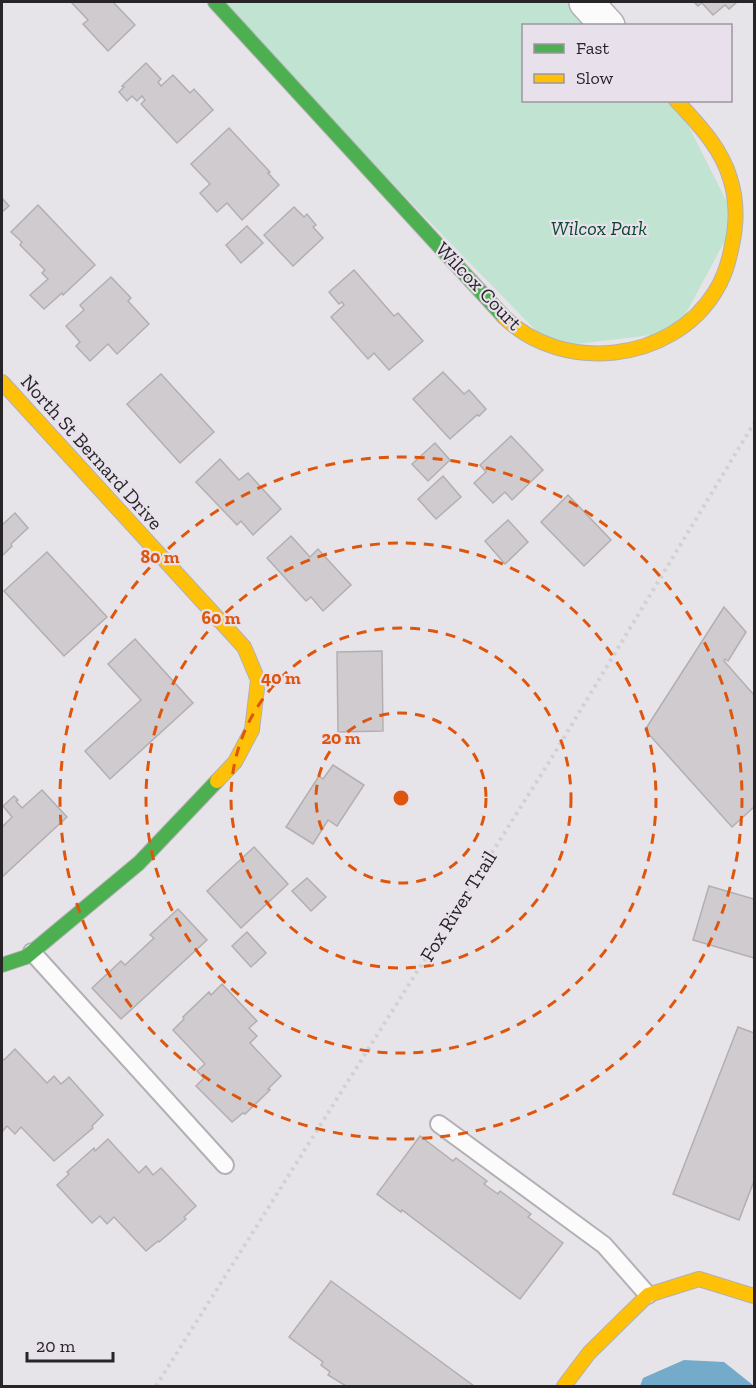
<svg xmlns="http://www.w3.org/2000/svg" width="756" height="1388" font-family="'Zilla Slab',serif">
  <rect width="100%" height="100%" fill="#e7e4e9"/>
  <polygon fill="#c1e3d1" points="215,2 586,2 608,25 524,26 524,100 676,101 736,220 676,332 552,347"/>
  <polygon fill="#74aaca" points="684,1360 724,1362 754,1386 640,1386 643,1378"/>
  <g fill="#cfcbce" stroke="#b3afb1" stroke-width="1.5">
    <polygon points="71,2 113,2 135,25 108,51 83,24 88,20"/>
    <polygon points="694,2 737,2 729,9 725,5 713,15 702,3 698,6"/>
    <polygon points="146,63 161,79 158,82 161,86 173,75 190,93 194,89 213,110 177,143 141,104 145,100 142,96 137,101 132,96 127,101 119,92 124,87 122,86"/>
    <polygon points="229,128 270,172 268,173 279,185 242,220 227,203 217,212 200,193 210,184 191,164"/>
    <polygon points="2,198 9,206 2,212"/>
    <polygon points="38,205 95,265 63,295 62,293 44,309 30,295 48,279 42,273 45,270 20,245 22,242 11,232"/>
    <polygon points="294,207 304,217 307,214 316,225 313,227 323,238 293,266 264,235"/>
    <polygon points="247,226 263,243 241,263 226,245"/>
    <polygon points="354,270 394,316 398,313 423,341 389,370 374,353 368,359 331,317 344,305 342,302 339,304 329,292"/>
    <polygon points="111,277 131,298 128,301 149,324 117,354 108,344 90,361 76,346 80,342 66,326 84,310 80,305"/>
    <polygon points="443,372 464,394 469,390 486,409 479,416 477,415 450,439 413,399"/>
    <polygon points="161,374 214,432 180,463 127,404"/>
    <polygon points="511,436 543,470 512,500 505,492 493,503 474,483 486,472 480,465"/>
    <polygon points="435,443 450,460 428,481 412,464"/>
    <polygon points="220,459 239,480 248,473 281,509 253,535 241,521 237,525 196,482"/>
    <polygon points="443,476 461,497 436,519 418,499"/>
    <polygon points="568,495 611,540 584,566 541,522"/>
    <polygon points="15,513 28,528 11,544 12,546 2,556 2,525"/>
    <polygon points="508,520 528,542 505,564 485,541"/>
    <polygon points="291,536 310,557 318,549 351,585 323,611 311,597 306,601 267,558"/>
    <polygon points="47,552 107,617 64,656 4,591"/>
    <polygon points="724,607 746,632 728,661 725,659 724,661 754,695 754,807 732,827 645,730"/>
    <polygon points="135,639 193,703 110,779 85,751 141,700 108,664"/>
    <polygon points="382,651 383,731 338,732 337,652"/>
    <polygon points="333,765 364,785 337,826 328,820 313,844 286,827 319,776 323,779"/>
    <polygon points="42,790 67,817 2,877 2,827 12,817 3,806 14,796 18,800 16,801 22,808"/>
    <polygon points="254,847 288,884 241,928 207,891"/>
    <polygon points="307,878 326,897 311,911 292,891"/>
    <polygon points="709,886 754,899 754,958 693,940"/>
    <polygon points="178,909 207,940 121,1019 92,988 121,961 125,965 154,938 150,935"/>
    <polygon points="247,932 266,953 251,967 232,946"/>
    <polygon points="222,984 257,1021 249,1028 257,1036 250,1043 281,1076 268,1089 270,1090 245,1114 243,1113 232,1122 196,1086 204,1078 197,1071 205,1064 173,1030 184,1019 183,1017 209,992 211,995"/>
    <polygon points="738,1027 754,1033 754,1181 739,1220 673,1194"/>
    <polygon points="15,1049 47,1083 54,1076 61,1084 69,1077 103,1115 92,1126 93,1128 54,1161 21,1127 15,1134 7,1126 2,1132 2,1058 4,1060"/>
    <polygon points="420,1136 453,1161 456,1158 487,1181 484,1184 498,1194 500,1191 531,1214 528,1217 563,1243 520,1299 402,1210 401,1212 377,1194"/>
    <polygon points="108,1139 139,1173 146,1166 153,1175 161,1168 196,1206 184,1217 186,1219 159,1242 158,1241 146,1251 114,1217 107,1224 100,1216 92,1223 57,1185 69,1174 67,1172 94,1148 95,1151"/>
    <polygon points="331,1281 474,1386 346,1386 328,1375 330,1372 321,1365 323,1362 289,1337"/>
  </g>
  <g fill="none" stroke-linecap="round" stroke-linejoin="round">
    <defs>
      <g id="lane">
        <polyline points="32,952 225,1165"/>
        <polyline points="439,1124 604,1245 648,1295"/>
      </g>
      <polyline id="street" points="586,2 608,26"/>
      <g id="fast">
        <polyline points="215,2 504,317"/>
        <polyline points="2,965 26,957 139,863 217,781"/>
      </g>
      <g id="slow">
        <path d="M 504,317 C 562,374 671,363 715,292 C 724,278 729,262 732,245 C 737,223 737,200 730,178 C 721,147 697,123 676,100"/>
        <polyline points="2,382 244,647 258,680 252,730 235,762 217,781"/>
        <polyline points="564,1386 589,1353 648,1295 699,1279 754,1296"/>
      </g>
    </defs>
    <use href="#lane" stroke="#b3b0b4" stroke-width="20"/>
    <use href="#street" stroke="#b3b0b4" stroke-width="36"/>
    <use href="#fast" stroke="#b3b0b4" stroke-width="16"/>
    <use href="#slow" stroke="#b3b0b4" stroke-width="16"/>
    <polyline stroke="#d2d1d2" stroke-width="4" stroke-dasharray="3 4.5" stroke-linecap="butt" points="156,1386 551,759 754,423"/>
    <use href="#lane" stroke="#fbfbfc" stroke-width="16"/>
    <use href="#street" stroke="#fbfbfc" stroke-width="33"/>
    <use href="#fast" stroke="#4caf50" stroke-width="14"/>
    <use href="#slow" stroke="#ffc107" stroke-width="14"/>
  </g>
  <g fill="none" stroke="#de560d" stroke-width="3" stroke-dasharray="10 8">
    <circle cx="401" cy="798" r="85"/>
    <circle cx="401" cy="798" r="170"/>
    <circle cx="401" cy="798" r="255"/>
    <circle cx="401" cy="798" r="341"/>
  </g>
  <g text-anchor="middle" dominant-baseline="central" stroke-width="4.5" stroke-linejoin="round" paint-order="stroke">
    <g font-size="20" font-style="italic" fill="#08492d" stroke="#e8e1ec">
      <text x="599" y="228">Wilcox Park</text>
    </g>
    <g font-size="20" fill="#282529" stroke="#e8e1ec">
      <text transform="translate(479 286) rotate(46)">Wilcox Court</text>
      <text transform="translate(92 452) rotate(48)">North St Bernard Drive</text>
      <text transform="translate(458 906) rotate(-58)">Fox River Trail</text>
    </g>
  </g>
  <circle cx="401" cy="798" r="9" fill="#de560d" stroke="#e8e1ec" stroke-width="3"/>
  <g font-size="18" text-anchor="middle" font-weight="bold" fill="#de560d" stroke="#e8e1ec" stroke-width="4.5" stroke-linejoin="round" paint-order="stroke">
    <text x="160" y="563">80 m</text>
    <text x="221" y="624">60 m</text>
    <text x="281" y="684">40 m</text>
    <text x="341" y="744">20 m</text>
  </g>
  <rect width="756" height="1388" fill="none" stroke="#282529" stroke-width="6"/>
  <rect x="522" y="24" width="210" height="78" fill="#e8e1ec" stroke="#9b969e" stroke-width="1.5"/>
  <rect x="534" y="44" width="30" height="9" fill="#4caf50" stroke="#9b969e" stroke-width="1.5"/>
  <text x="576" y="54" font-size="18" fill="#282529">Fast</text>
  <rect x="534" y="74" width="30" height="9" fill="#ffc107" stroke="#9b969e" stroke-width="1.5"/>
  <text x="576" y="84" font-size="18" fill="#282529">Slow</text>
  <path d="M27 1352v9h86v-9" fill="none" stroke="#282529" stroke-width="3"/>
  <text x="36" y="1352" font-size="18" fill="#282529" stroke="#e8e1ec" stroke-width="4.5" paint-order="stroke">20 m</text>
</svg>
